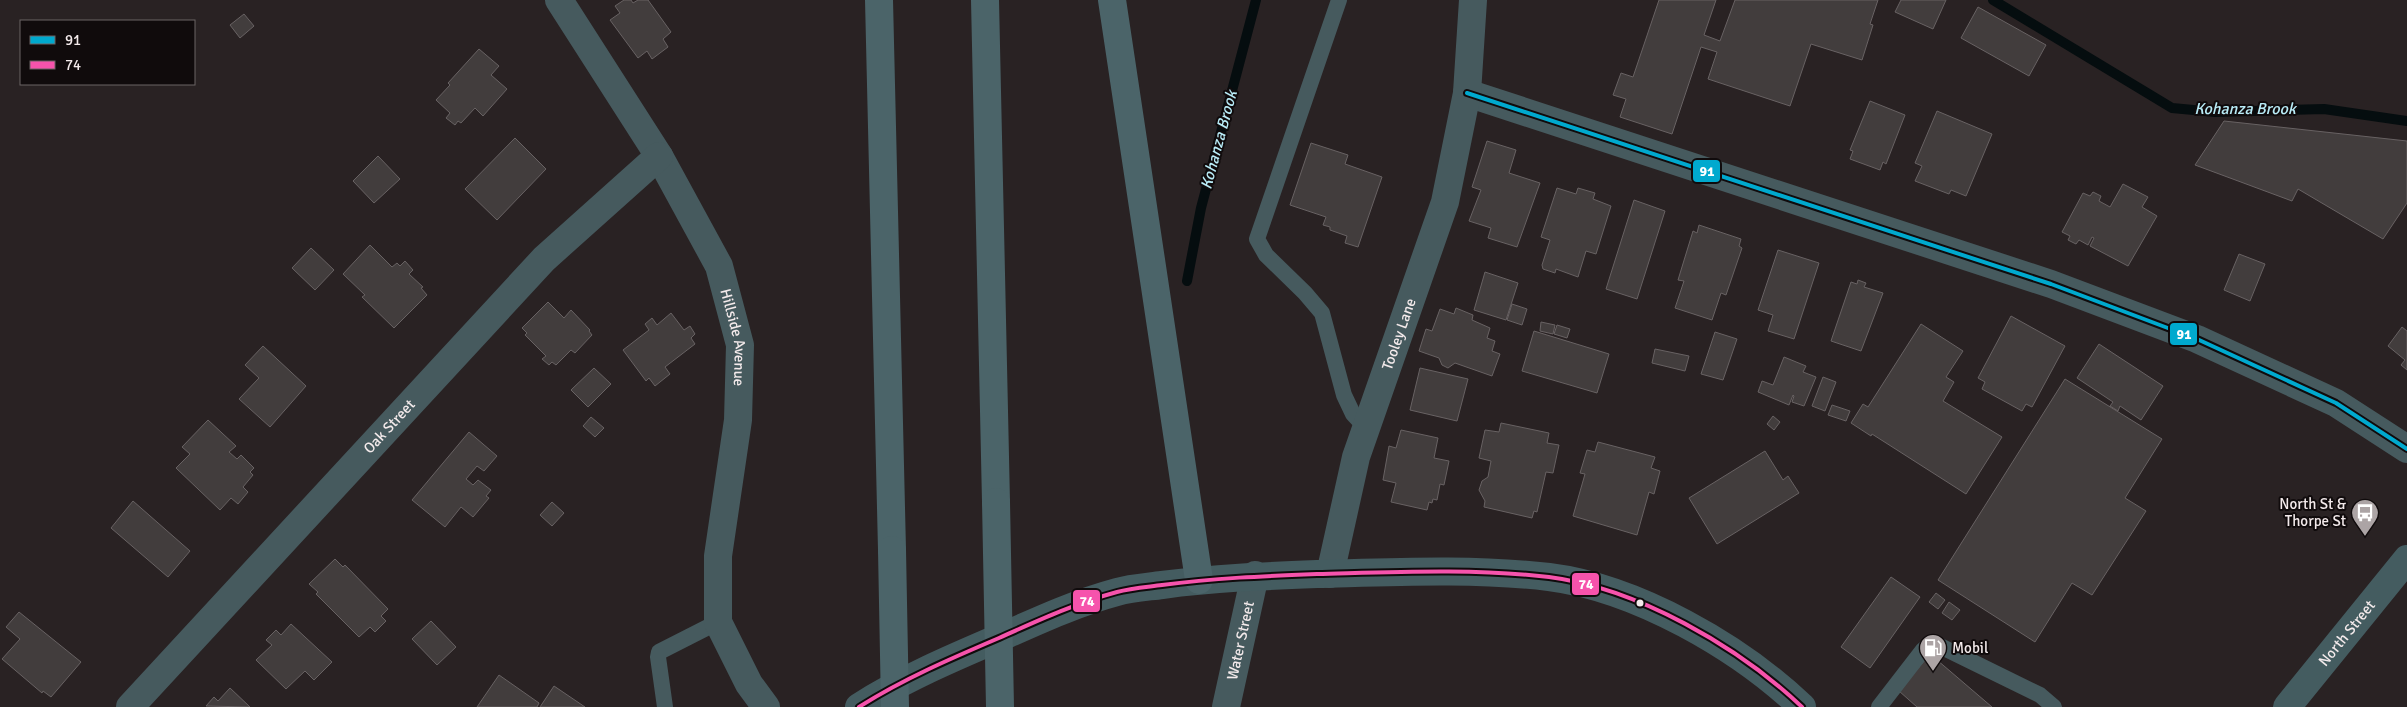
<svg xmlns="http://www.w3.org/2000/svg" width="2407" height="707" font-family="Signika,sans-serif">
  <rect width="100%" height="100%" fill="#292223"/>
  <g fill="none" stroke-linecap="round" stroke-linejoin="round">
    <g stroke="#050d0f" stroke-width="10">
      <polyline points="1993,0 2172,108 2215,112 2324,109 2407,121"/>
      <polyline points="1187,281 1201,208 1256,0"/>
    </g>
  </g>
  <g fill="#423d3d" stroke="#686263">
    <polygon points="624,0 631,0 633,3 638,0 648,0 671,32 663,39 668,47 652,59 647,51 638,58 610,20 620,13 615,6"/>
    <polygon points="1659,0 1716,0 1704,35 1720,41 1735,0 1878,0 1870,24 1873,25 1862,60 1811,44 1790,106 1708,79 1717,52 1701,47 1672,134 1620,117 1626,99 1613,95 1621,73 1633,77"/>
    <polygon points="1901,0 1946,0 1933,29 1895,12"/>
    <polygon points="1978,7 2046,45 2029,76 1961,38"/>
    <polygon points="244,14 254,26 240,38 230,25"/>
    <polygon points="479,49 499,66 491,75 507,89 483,116 475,108 461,123 458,121 455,125 446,118 450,113 436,100 450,85 448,83"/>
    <polygon points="1870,101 1905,115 1886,164 1883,162 1880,170 1850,159 1853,151 1850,150"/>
    <polygon points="1937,111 1992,134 1966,196 1951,190 1949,194 1915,181 1922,166 1915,163"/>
    <polygon points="2224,121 2407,141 2407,203 2383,239 2298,189 2292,201 2195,165"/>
    <polygon points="515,138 546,169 497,220 465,189"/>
    <polygon points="1487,141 1516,150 1509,173 1540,183 1517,247 1488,238 1491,228 1469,221 1481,190 1472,187"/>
    <polygon points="1311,143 1348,155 1345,164 1382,177 1358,247 1345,243 1347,236 1330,230 1330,227 1323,225 1326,217 1290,205"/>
    <polygon points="378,156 400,179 374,203 353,181"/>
    <polygon points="2123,184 2148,197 2142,207 2157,216 2128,266 2090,246 2094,238 2092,237 2088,245 2079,240 2076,244 2068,240 2070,236 2062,232 2083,193 2090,196 2093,192 2101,196 2099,201 2110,207"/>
    <polygon points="1557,188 1576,194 1578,188 1595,193 1593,199 1611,206 1596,254 1586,251 1578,277 1556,269 1555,273 1543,269 1542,265 1550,240 1541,237"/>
    <polygon points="1634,200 1665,211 1637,299 1606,289"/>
    <polygon points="1699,225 1741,239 1739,246 1742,248 1726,295 1721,293 1712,320 1675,308 1684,281 1678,280 1693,231 1697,233"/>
    <polygon points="370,245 392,267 397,263 400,266 405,261 413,270 409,274 423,287 421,288 427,295 394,328 362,297 365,295 343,274"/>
    <polygon points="311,248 334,270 315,290 292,268"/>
    <polygon points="1778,250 1819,263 1794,339 1768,331 1773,315 1758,310"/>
    <polygon points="2239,254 2265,264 2250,301 2224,290"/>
    <polygon points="1485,272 1518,283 1506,320 1474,310"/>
    <polygon points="1858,280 1866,283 1864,287 1883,293 1861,351 1831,341 1851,282 1857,284"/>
    <polygon points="548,302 564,318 571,310 590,330 589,331 592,335 575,353 571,350 556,365 552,362 549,365 542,359 546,356 525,335 527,333 522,328"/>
    <polygon points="1512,304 1527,309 1522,325 1507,320"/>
    <polygon points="1456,308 1473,315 1472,320 1490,328 1487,338 1495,341 1492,351 1500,354 1492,376 1455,363 1448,368 1442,365 1439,358 1419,351 1426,329 1432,331 1440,309 1454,314"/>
    <polygon points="671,313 684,330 690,326 695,334 691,338 695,344 665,367 670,374 655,386 649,378 646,381 623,350 649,330 645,324 652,318 657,325"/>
    <polygon points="2011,316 2065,346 2032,407 2026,404 2022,411 1982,389 1985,382 1978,378"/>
    <polygon points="1541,322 1555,325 1553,334 1540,331"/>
    <polygon points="1921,324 1963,351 1946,377 1954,382 1943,401 2002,437 1966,494 1872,434 1871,436 1851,423 1863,404 1868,407"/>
    <polygon points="1557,325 1570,329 1567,338 1554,334"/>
    <polygon points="2402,327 2407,331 2407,370 2401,365 2405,360 2388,346"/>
    <polygon points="1534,331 1609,354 1597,393 1522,371"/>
    <polygon points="1715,332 1737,339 1723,380 1701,374"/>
    <polygon points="2099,344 2163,386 2141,420 2120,406 2118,411 2110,406 2113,402 2077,378"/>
    <polygon points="263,346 306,386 270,427 239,399 259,378 245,365"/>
    <polygon points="1655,349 1689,356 1685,371 1652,363"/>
    <polygon points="1784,357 1806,366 1803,372 1816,377 1804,406 1792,402 1794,396 1793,395 1789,405 1758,392 1762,381 1773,385"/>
    <polygon points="594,368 611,384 588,407 571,390"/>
    <polygon points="1420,368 1468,379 1457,421 1410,410"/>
    <polygon points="1823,377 1836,382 1825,411 1812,406"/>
    <polygon points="2065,379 2162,439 2125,498 2146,511 2092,595 2072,583 2035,642 1938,580"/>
    <polygon points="1832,405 1850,411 1846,421 1828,415"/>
    <polygon points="1773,416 1780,422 1774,430 1767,424"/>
    <polygon points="591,417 604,428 595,437 583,426"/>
    <polygon points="208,420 236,446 229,452 237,459 241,455 254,468 250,472 253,475 243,487 248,492 238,504 231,498 220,510 176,468 190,454 182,447"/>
    <polygon points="1501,423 1549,433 1547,443 1559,445 1553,473 1546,472 1537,512 1534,511 1532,518 1484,507 1485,501 1479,490 1482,481 1488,477 1491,461 1479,458 1485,430 1499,432"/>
    <polygon points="1401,430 1438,438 1434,458 1449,461 1444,485 1440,484 1437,500 1433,499 1432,503 1429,502 1427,510 1391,502 1396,483 1383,480 1389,446 1396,448"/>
    <polygon points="469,432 497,456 484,471 477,466 466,479 473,485 478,480 491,490 486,496 489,498 473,517 461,507 445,527 412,500"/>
    <polygon points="1598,442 1655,457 1651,468 1660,471 1654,494 1649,492 1637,535 1573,516 1585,474 1580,473 1587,450 1595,452"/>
    <polygon points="1765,451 1783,480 1788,476 1799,493 1717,544 1689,498"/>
    <polygon points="133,501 190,551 168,577 111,528"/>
    <polygon points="552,502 564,513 552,526 540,515"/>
    <polygon points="335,559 343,567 345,565 388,609 381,616 386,621 375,632 370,627 359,637 316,594 318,592 309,584"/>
    <polygon points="1891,577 1920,597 1870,668 1841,647"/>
    <polygon points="1936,593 1945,600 1938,609 1929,602"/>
    <polygon points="1949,602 1960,610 1952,620 1942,613"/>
    <polygon points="19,612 81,662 51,697 43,691 42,693 2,659 20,639 6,627"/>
    <polygon points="431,621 456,647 437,665 412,639"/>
    <polygon points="291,624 332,662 314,680 305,671 286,689 256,660 272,645 266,640 276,630 281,635"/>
    <polygon points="1930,654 1992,707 1917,707 1899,691"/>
    <polygon points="499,675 539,703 537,707 477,707"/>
    <polygon points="554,686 585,707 540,707"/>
    <polygon points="230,688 250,707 206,706 214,697 218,701"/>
  </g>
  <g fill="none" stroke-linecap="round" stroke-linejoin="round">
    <g stroke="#465a5e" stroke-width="16">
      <polyline points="1339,0 1257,239 1266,255 1305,293 1322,313 1344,395 1353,414 1366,428"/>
      <polyline points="665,707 658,657 659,652 718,622"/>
      <polyline points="1879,707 1923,650 1931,643 1940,646 2040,695 2054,707"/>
    </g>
    <g stroke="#465a5e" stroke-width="28">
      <path id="s1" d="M 559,0 L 659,156 L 719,266 L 740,345 L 738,420 L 718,556 L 718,622 L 749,684 L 766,707"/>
      <polyline points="1467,93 2051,284 2197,339 2336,403 2407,449"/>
      <path id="s2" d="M 1330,574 L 1356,457 L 1445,202 L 1467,93 L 1473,0"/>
      <path id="s3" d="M 130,707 L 544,259 L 659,156"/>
      <path id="s4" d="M 1226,707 L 1255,575"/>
    </g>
    <g stroke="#445c60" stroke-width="28">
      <path d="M 859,707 C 903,679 952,658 999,638 C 1037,621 1076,603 1117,592 C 1131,588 1147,587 1162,585 C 1214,578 1265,576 1317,574 C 1394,572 1473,568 1549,577 C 1637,588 1739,647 1802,707"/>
      <path id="s5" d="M 2287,707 L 2407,559"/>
    </g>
    <g stroke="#4b6469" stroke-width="28">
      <polyline points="879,0 892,550"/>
      <polyline points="985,0 996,502"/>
      <polyline points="1112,0 1199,580"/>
    </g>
    <g stroke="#4b6469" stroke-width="28">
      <polyline points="996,502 1000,707"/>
      <polyline points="892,550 895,707"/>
    </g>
    <defs>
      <polyline id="bus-1" points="1467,93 2051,284 2197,339 2336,403 2407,449"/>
      <path id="bus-2" d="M 859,707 C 903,679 952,658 999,638 C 1037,621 1076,603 1117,592 C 1131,588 1147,587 1162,585 C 1214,578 1265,576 1317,574 C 1394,572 1473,568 1549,577 C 1637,588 1739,647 1802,707"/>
    </defs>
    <use href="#bus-1" stroke="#100b0c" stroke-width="8"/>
    <use href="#bus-2" stroke="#100b0c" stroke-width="8"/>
    <use href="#bus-1" stroke="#00a9ce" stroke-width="4"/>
    <use href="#bus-2" stroke="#f653ac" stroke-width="4"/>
  </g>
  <defs>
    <symbol id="bus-pin" viewBox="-11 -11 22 30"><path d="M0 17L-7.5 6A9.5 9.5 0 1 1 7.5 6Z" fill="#aca4a5" stroke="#100b0c"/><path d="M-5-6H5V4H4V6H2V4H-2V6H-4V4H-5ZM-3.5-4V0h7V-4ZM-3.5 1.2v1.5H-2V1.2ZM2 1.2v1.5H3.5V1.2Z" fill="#fff"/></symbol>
    <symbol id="fuel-pin" viewBox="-11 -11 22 30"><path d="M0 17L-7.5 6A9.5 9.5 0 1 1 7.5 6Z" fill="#aca4a5" stroke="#100b0c"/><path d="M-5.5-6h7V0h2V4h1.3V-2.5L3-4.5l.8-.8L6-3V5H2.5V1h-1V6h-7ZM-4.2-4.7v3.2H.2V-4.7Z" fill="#fff"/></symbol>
  </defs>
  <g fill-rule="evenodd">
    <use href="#bus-pin" x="2349" y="497" width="32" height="43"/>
    <use href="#fuel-pin" x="1917" y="632" width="32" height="43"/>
  </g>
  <circle fill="#f3eaeb" stroke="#100b0c" stroke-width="2" cx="1640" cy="603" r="4.5"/>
  <g text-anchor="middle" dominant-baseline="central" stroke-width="4" stroke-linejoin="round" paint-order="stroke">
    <g font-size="15" fill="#f3eaeb" stroke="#100b0c">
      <text stroke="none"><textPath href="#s2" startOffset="250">Tooley Lane</textPath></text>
      <text stroke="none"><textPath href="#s1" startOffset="384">Hillside Avenue</textPath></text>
      <text stroke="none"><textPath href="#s3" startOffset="382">Oak Street</textPath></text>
      <text stroke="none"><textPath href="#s5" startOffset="95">North Street</textPath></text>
      <text stroke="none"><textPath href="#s4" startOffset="68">Water Street</textPath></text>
    </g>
    <g font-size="15" fill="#f3eaeb" stroke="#100b0c" text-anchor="end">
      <text x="2346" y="504">North St &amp;<tspan x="2346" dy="17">Thorpe St</tspan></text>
      <text x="1952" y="648" text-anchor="start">Mobil</text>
    </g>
    <g font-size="16" font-style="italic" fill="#b9ecf7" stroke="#100b0c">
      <text x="2245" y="109">Kohanza Brook</text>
      <text transform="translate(1219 140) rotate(-75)">Kohanza Brook</text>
    </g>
  </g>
  <g stroke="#100b0c" stroke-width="2">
    <rect x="1692" y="159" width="29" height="24" rx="5" fill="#00a9ce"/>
    <rect x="2169" y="322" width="29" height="24" rx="5" fill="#00a9ce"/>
    <rect x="1571" y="572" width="29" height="24" rx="5" fill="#f653ac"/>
    <rect x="1072" y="589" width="29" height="24" rx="5" fill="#f653ac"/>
  </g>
  <g font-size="14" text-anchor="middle" font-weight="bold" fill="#fff">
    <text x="1707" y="176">91</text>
    <text x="2184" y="339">91</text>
    <text x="1586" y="589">74</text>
    <text x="1087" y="606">74</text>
  </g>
  <rect x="20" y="20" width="175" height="65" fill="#100b0c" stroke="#6b6465"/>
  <rect x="30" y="36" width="25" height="8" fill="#00a9ce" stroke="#6b6465"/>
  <text x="65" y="45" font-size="15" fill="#f3eaeb">91</text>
  <rect x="30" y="61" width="25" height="8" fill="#f653ac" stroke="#6b6465"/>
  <text x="65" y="70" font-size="15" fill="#f3eaeb">74</text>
</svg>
